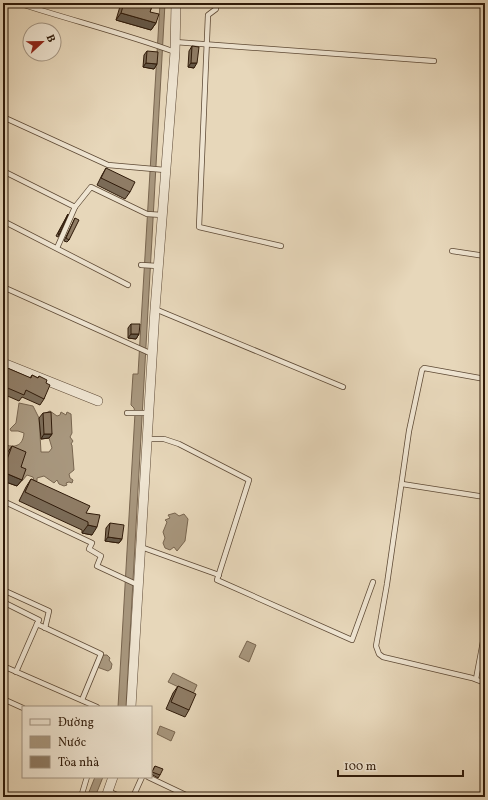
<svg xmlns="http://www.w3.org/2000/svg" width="488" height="800" font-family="Vollkorn,serif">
  <rect width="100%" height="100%" fill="#e7d7ba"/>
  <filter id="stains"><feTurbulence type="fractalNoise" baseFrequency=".005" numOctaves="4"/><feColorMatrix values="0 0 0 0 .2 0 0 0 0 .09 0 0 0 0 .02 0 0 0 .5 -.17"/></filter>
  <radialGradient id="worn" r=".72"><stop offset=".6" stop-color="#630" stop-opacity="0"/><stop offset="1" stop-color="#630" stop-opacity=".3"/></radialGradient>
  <g fill="#a8977e" stroke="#78654f">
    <polygon points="160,3 165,3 126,707 118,707 135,413 134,408 131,405 133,374 138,374"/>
    <path d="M 19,403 L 33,406 L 39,418 L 41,452 L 49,452 L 52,448 L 49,438 L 46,413 L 50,411 L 57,416 L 60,415 L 61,412 L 66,415 L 67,412 L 71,414 L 72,433 L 70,437 L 73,441 L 71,444 L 72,445 L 74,470 L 69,474 L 70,478 L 73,480 L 72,483 L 69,482 L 66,483 L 67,485 L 64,486 L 59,484 L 57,480 L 54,483 L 44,476 L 37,478 L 37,481 L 34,481 L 33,477 L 27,475 L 22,481 L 20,480 L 7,453 L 3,453 L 6,445 C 16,448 23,445 24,433 L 18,431 L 11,431 L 10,429 L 16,423 Z"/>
    <polygon points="175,513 179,516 184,514 188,519 185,541 177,551 174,547 170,550 165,548 163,543 165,538 163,532 167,522 165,520 170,518 168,515"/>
    <polygon points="247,641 256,645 249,662 239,657"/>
    <polygon points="103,655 107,655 110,658 109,660 112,664 111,669 108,671 97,667"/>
    <polygon points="173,673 197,685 193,694 168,682"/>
    <polygon points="160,726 175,732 171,741 157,734"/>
    <polygon points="95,777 103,777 95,797 87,797"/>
  </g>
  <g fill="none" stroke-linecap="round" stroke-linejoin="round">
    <defs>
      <g id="service">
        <path d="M 18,3 C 70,20 123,33 175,52"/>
        <polyline points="216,3 216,9 208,15 199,227 281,246"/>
        <polyline points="175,42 434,61"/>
        <polyline points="3,117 108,165 165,170"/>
        <polyline points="3,171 75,207 91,187 147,214 162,215"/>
        <polyline points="3,221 128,285"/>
        <polyline points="57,248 75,207"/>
        <polyline points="452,251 485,256"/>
        <polyline points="141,265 158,266"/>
        <polyline points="3,287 152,354"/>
        <polyline points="155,309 343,387"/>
        <polyline points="485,379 424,368 422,370 409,431 387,584 376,646 379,654 383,657 472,678 485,683"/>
        <polyline points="127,413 148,413"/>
        <polyline points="147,439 164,439 179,444 249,480 217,580 352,640 373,582"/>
        <polyline points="402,484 485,497"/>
        <polyline points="3,501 92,543 89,549 101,556 97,566 138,585"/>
        <polyline points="141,547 219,575"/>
        <polyline points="3,590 49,611 45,628"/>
        <polyline points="3,602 39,620 37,624"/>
        <polyline points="3,666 97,707"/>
        <polyline points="16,672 37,624 101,654 82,700"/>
        <polyline points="476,679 485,631"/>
        <polyline points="3,699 23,708"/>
        <polyline points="148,777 190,797"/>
        <polyline points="108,791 121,797"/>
        <polyline points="81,797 87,777"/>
        <polyline points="133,797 142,777"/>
      </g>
      <g id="minor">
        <polyline points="3,363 98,401"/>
        <polyline points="131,707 155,309 175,52 176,3"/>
        <polyline points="106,797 113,777"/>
      </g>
    </defs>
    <use href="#service" stroke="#5d4935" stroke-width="6"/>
    <use href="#minor" stroke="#5d4935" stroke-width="10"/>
    <use href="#service" stroke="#efe5d2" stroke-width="4.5"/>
    <use href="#minor" stroke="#efe5d2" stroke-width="9"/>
  </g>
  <g fill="#7b6b57" stroke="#2f1a09">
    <polygon points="121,3 153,3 150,12 156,23 151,30 116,20"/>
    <polygon points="192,46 194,68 188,67 189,51"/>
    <polygon points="147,51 157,64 154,69 143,67 144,55"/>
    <polygon points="106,168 130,192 125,199 97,185 102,175"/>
    <polygon points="68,214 59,235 58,237 56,236"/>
    <polygon points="75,218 69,240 67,242 64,241"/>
    <polygon points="131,324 139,334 136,339 128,338 128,328"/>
    <polygon points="5,367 30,378 32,375 38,378 39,376 46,383 44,399 40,405 22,397 19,401 3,394 3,369"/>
    <polygon points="43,413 52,434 49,438 41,439 39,418"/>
    <polygon points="12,446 21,467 22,480 17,486 3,481 3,465 7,453"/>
    <polygon points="31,479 86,513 92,535 82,533 82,530 19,501 26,487"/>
    <polygon points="110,523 122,539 119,543 105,541 106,528"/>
    <polygon points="178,686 189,710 185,717 166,709 173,693"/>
    <polygon points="155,766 160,775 158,778 151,774"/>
    <polygon points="485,780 485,797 480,797 481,785"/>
  </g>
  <g fill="#645747" stroke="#2f1a09">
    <polygon points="121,13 156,23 151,30 116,20"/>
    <polygon points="146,63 157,64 154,69 143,67"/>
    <polygon points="191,63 197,63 194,68 188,67"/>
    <polygon points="131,334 139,334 136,339 128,338"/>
    <polygon points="44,434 52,434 49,438 41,439"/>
    <polygon points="3,472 22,480 17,486 3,481"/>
    <polygon points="88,525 97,527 92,535 82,533"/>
    <polygon points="108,537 122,539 119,543 105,541"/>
  </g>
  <g fill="#8f7c65" stroke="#2f1a09">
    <polygon points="124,3 153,3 150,12 159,14 156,23 121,13"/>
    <polygon points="192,46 199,47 197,63 191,63"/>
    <polygon points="147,51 158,52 157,64 146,63"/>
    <polygon points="106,168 135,182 130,192 101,178"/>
    <polygon points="68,214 68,215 59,235 58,234"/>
    <polygon points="75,218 79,220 69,240 66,238"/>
    <polygon points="131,324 140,324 139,334 131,334"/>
    <polygon points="5,367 31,378 32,375 38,378 39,376 47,380 46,383 50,385 44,399 26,390 24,395 3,386 3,371"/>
    <polygon points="51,412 52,434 44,434 43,413"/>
    <polygon points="12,446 26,452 21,467 26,469 22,480 3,472 3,470"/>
    <polygon points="31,479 90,506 86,513 100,515 97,527 88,525 88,522 25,492"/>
    <polygon points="110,523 124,525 122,539 108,537"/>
    <polygon points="178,686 196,694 189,710 171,702"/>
    <polygon points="155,766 163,769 160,775 152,772"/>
  </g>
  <rect width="488" height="800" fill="none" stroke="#e7d7ba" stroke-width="16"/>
  <rect x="4" y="4" width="480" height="792" fill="none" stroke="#2f1a09" stroke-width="2"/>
  <rect x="8" y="8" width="472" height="784" fill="none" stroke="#2f1a09"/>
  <rect x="22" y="706" width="130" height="72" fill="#efe5d2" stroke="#a29482"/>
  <rect x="30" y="719" width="20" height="6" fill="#efe5d2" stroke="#a29482"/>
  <text x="58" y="726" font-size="12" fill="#2f1a09">Đường</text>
  <rect x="30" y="736" width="20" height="12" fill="#a8977e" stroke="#a29482"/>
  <text x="58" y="746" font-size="12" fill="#2f1a09">Nước</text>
  <rect x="30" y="756" width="20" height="12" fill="#8f7c65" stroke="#a29482"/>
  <text x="58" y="766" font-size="12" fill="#2f1a09">Tòa nhà</text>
  <g transform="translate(42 42) rotate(68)"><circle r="19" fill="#efe5d2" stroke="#a29482"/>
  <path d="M0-3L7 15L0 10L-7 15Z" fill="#8f2418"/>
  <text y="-6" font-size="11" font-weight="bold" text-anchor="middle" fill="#2f1a09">B</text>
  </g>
  <path d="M338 770v6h125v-6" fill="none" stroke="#2f1a09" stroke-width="2"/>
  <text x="344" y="770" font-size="12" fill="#2f1a09" stroke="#efe5d2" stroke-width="3" paint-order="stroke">100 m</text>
  <rect width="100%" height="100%" filter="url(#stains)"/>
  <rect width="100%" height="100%" fill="url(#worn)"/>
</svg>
